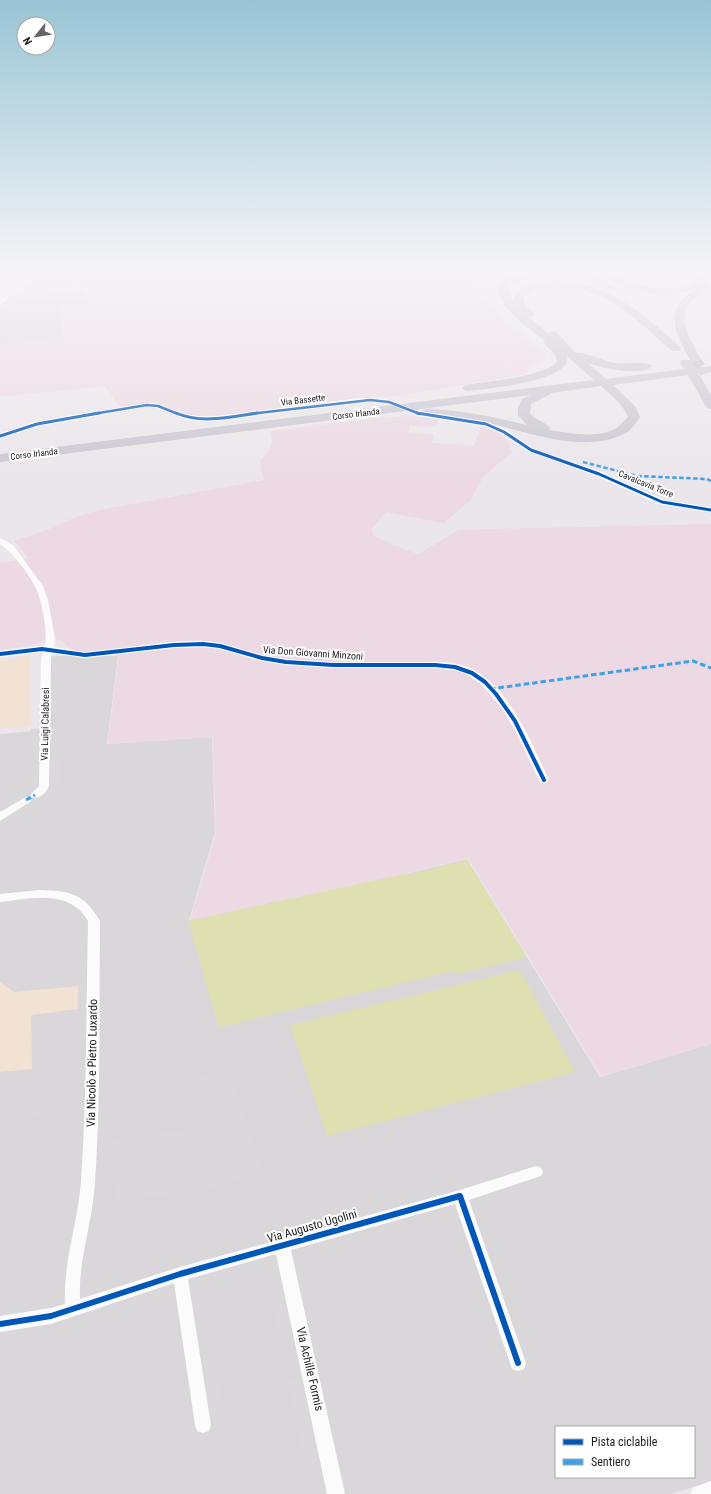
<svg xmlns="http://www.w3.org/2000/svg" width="711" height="1494" font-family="'Roboto Condensed',sans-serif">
  <rect width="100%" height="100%" fill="#ebe6eb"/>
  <g fill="#dad7da" fill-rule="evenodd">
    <polygon points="85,288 89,305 60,308 63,338 0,344 0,301 6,298"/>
    <path d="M 75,655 L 118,656 L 107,744 L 212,737 L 215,832 L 189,920 L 410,873 L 467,859 L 600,1077 L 711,1044 L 711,1481 L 671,1494 L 0,1494 L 0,734 L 44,730 L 44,657 ZM 556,1427 L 694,1427 L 694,1477 L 556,1477 Z"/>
  </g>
  <g fill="#ecd9e3">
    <polygon points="41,270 488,270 474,281 471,288 546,355 542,362 531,367 526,374 394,397 373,397 226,415 189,416 176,412 156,402 121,409 105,386 0,397 0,344 64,338 60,308 90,304 82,285 25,291 41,275"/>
    <polygon points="410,416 438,419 436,427 410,426 408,432 434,435 432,443 474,446 481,427 499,433 509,443 511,453 483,477 471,500 443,523 386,512 371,530 374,536 401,548 418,554 459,530 711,524 711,1044 601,1076 468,858 405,874 190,920 216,833 213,737 108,743 119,656 76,654 60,639 0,651 0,563 29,559 14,541 55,527 75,517 100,510 264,480 260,461 267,453 272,443 270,431 369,419"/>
  </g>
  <g fill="#f2e2d3">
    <polygon points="29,656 31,725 0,729 0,661"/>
    <polygon points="0,982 14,992 78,986 78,1009 31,1015 32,1069 0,1072"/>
  </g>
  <g fill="#dee0b1">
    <polygon points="467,860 527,957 463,973 454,974 453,971 220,1027 218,1025 188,921 405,874 409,874 411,877 413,877 412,874"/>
    <polygon points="520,970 575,1072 327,1136 290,1025"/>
  </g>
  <g fill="#dad8da">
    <polygon points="39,728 37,787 29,788 31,729"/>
    <polygon points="60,756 60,784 51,785 51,757"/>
    <polygon points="70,1012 71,1110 31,1116 33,1017"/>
    <polygon points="230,1070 263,1173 206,1190 115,1201 115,1183 112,1183 112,1139 186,1131 185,1080"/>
    <polygon points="283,1287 291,1327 278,1330 269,1290"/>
    <polygon points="213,1354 225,1423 214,1426 203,1356"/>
    <polygon points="301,1379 321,1473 307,1476 288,1382"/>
  </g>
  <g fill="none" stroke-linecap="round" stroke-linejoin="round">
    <polyline stroke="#c2bec2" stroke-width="10" stroke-dasharray="10 5.5" stroke-linecap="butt" points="695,359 705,373"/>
    <g fill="#fcfbfc" fill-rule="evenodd">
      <polygon points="25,280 30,281 0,305 0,300"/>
      <polygon points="360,398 385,399 396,402 420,412 467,418 488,422 507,430 533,449 602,472 664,500 711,508 711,512 659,504 596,476 529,451 502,433 483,425 419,416 385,402 360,402 212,421 187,420 157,408 147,407 38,426 0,438 0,434 37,422 147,403 160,405 188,416 212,417"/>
      <path d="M 0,538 L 13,545 L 43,586 L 48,600 L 55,638 L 54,647 C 64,648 75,653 86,652 C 125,651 164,639 204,641 C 224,642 243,651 262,656 C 275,659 288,660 301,661 C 333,663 364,663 395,663 C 421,663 452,657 476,671 C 513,694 531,742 549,780 L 548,782 L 540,782 L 518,736 L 502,708 L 481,684 L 461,671 L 435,668 L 348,668 L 286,665 L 262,661 L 220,649 L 203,647 L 174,648 L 85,658 L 52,652 L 51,660 L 49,786 C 46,793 40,800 31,797 L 30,795 L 39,786 L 41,660 L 43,652 L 0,657 L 0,651 L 45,646 C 48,632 42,600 35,586 C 28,573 12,552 0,544 Z"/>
      <polygon points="26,797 31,800 30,802 0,821 0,812"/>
      <path d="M 39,890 C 70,891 84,893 100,921 C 99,1008 101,1095 95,1182 C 93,1221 78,1260 80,1299 L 180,1267 L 460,1190 L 536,1166 L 541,1168 L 543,1172 L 541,1176 L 469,1200 L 526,1363 L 524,1369 L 518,1371 L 512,1369 L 510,1363 L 455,1204 L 291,1250 L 345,1494 L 327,1494 L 276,1254 L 188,1279 L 211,1425 L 209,1431 L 203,1433 L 197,1431 L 195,1425 L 174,1283 L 51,1324 L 0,1332 L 0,1316 L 51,1308 L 65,1304 C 63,1262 78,1223 81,1181 C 87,1095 86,1008 88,921 C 70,889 31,898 0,902 L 0,894 Z"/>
      <polygon points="711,1481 711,1494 690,1494 693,1488"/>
    </g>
    <g fill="#cbc7d1" fill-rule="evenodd">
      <path d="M 549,270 L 575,270 L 571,273 C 553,276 522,276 508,287 C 508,293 510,298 514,302 L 514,295 C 521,286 533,284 544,282 C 592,277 627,300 661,330 C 668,336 676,342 681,349 L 680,351 L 672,351 C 636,320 606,285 553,288 C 543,288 532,289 524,296 L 524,303 L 535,315 L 530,318 L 548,333 L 552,331 L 556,332 L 576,353 C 584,351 604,362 615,363 C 623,364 647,361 652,366 C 643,377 600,368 588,363 L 606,379 L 684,369 L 680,362 L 682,360 L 690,360 C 680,341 665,317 683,299 C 687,294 693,291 698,287 C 672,301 617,292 597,270 C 600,270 606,270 609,271 C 615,273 620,277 626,280 C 641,286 689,298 696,276 L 688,270 C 696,270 703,269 706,278 L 701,284 L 707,284 L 709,286 C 704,293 696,297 690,303 C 675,318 693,344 701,359 L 699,361 L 691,361 L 695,368 L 711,366 L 711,372 L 699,374 L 711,395 L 711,409 L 707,408 L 705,405 L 688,375 L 613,385 L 635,406 L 640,417 C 637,422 631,430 626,433 C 585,455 529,432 488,423 C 468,418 447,417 427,417 L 423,416 L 421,413 L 423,410 L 427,409 C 462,410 494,417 527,425 L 518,415 L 518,408 L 522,399 L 531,395 L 0,462 L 0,454 L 594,380 L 567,356 C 574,381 485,389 468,391 L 464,390 L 462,388 L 464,386 L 468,385 C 489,381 543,377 557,362 C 557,353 549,350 544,343 L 545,341 C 528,327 499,310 498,286 C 507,274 535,273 549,270 ZM 601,386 C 611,395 623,404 628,417 C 625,420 622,423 619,426 C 603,440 568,433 549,430 L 550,428 C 546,422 536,420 530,414 L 531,404 L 549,395 L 551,393 Z"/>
      <polygon points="579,270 590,270 617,289 612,292 609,291"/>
    </g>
    <polyline stroke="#3da2ea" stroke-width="2.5" stroke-dasharray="4.5 2.5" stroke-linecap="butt" points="583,462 637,476 707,479 711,481"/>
    <g stroke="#3da2ea" stroke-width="3" stroke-dasharray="5.5 3" stroke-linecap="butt">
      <polyline points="490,689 693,661 711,668"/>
      <polyline points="26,800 35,795"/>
    </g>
    <defs>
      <g id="cycleway-far3">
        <polyline points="93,414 147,405 158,406 178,414"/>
        <polyline points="249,414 370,400 389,402 420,414"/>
      </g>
      <g id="cycleway-far2">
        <path d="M 176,413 C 201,424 230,417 257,413"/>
        <polyline points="417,413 486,424 504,432 531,450 599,474 662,502 711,510"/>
        <polyline points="0,436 37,424 99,413"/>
      </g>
      <polyline id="cycleway-far1" points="0,654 42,649 85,655 174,645 203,644 220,646 262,658 286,662 333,665 435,665 455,667 472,673 485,682 496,694 515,721 544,780"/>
      <polyline id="cycleway" points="0,1324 51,1316 180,1274 460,1196 518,1363"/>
    </defs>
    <use href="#cycleway-far3" stroke="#fff" stroke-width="4"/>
    <use href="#cycleway-far2" stroke="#fff" stroke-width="5"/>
    <use href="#cycleway-far1" stroke="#fff" stroke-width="6"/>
    <use href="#cycleway" stroke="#fff" stroke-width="8"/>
    <use href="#cycleway-far3" stroke="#0057b8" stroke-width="2.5"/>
    <use href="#cycleway-far2" stroke="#0057b8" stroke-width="3"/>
    <use href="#cycleway-far1" stroke="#0057b8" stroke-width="4"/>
    <use href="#cycleway" stroke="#0057b8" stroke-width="6"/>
  </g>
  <linearGradient id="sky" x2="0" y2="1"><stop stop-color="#99c5d5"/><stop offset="0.56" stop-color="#f6f4f6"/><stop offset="1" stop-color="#f6f4f6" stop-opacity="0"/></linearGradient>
  <rect width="711" height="480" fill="url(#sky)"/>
  <g text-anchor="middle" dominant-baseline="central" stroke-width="4" stroke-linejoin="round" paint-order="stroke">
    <g font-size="9" fill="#1d1d1d" stroke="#fff">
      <text transform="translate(303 400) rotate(-7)">Via Bassette</text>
      <text transform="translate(356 414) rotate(-7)">Corso Irlanda</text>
      <text transform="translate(34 454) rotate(-7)">Corso Irlanda</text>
      <text transform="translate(646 484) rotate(22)">Cavalcavia Torre</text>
    </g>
    <g font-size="10" fill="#1d1d1d" stroke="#fff">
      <text transform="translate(313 653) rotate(4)">Via Don Giovanni Minzoni</text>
      <text transform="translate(45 724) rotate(-89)">Via Luigi Calabresi</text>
    </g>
    <g font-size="12" fill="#1d1d1d" stroke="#fff">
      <text transform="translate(92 1063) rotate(-89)">Via Nicolò e Pietro Luxardo</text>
      <text transform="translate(312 1226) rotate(-16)">Via Augusto Ugolini</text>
      <text transform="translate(310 1369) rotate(77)">Via Achille Formis</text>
    </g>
  </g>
  <rect x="555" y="1426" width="140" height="52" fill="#ffffff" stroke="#a5a5a5"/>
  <rect x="563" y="1439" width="20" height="6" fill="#0057b8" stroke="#a5a5a5"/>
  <text x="591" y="1446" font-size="12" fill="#1d1d1d">Pista ciclabile</text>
  <rect x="563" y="1459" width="20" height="6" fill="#3da2ea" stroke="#a5a5a5"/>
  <text x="591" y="1466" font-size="12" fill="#1d1d1d">Sentiero</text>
  <g transform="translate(36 36) rotate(240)"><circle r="19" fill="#ffffff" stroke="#a5a5a5"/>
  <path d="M0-3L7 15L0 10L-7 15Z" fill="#656365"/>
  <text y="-6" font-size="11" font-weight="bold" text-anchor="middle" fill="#1d1d1d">N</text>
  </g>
</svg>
